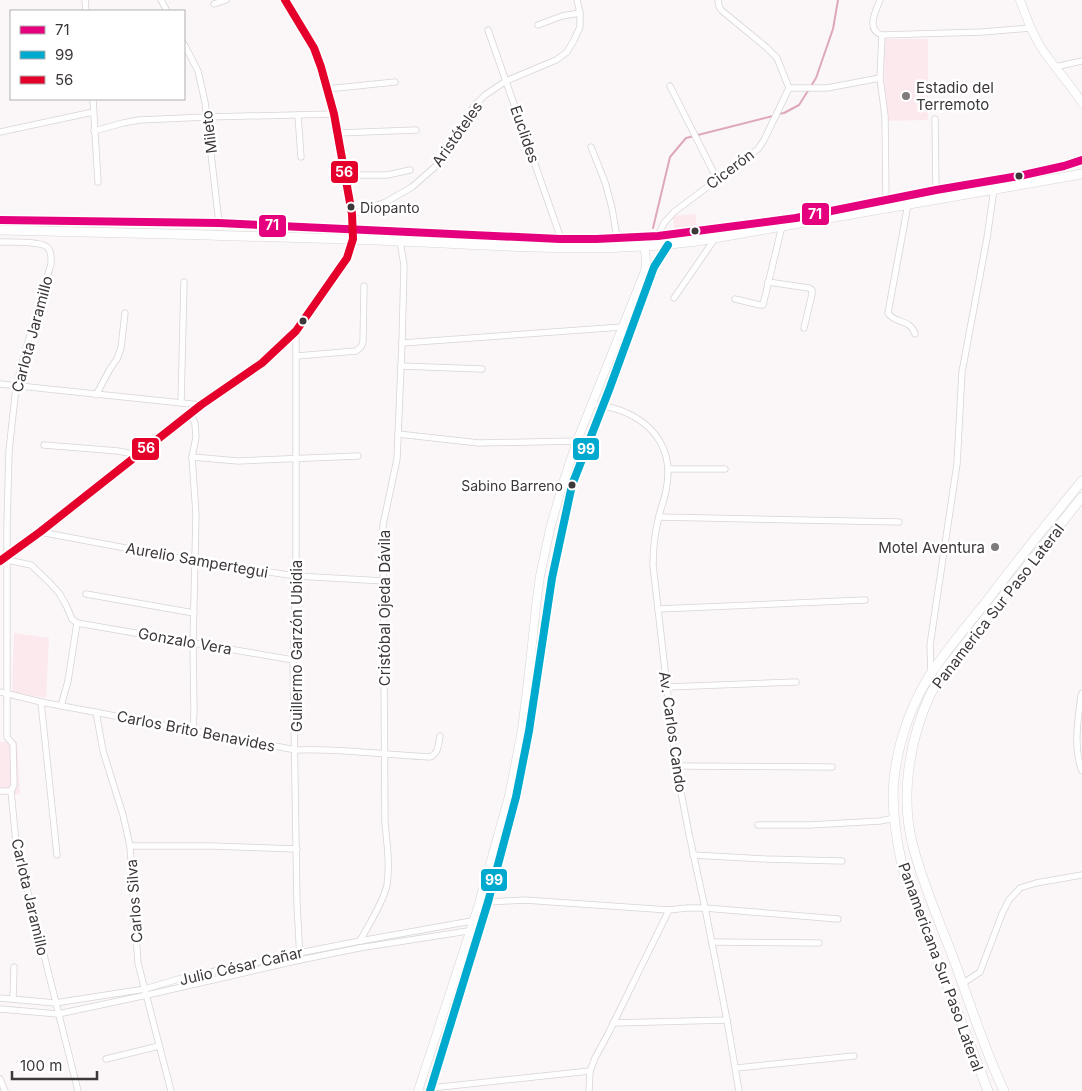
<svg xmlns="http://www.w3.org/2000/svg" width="1082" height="1091" font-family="Inter,sans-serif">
  <rect width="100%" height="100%" fill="#fbf7f8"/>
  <g fill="#fce9ee">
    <polygon points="884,39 928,39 928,120 885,121"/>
    <polygon points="695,214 697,226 674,228 673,216"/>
    <polygon points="14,633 49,638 46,698 12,692"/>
    <polygon points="17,741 20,794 0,795 0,742"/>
  </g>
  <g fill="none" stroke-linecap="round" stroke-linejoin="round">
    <g stroke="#dea8b9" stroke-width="2">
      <polyline points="778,114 784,113 799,105 816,78 833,29 838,0"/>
      <polyline points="653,228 670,157 686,138 773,116"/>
    </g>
    <defs>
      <g id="minor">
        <polyline points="85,0 86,11"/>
        <polyline points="161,0 167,11"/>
        <path d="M 880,0 C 875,12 866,30 882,35 L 982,32 L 1031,28"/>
        <polyline points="214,4 226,0"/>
        <polyline points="538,25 562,16 580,13"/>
        <polyline points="488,30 559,233 560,239"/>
        <polyline points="882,35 880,78 885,116 886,200"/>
        <polyline points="184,44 198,71 205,102 219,223"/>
        <polyline points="1055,67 1082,61"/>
        <polyline points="670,86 717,179"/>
        <polyline points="789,88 827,88 880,78"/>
        <polyline points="327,89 395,82"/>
        <polyline points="93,99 98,182"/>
        <polyline points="298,115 301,157"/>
        <polyline points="935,119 936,190"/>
        <polyline points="94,131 123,123 139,120 207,117 334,114"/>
        <polyline points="0,132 93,112"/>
        <polyline points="338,133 416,130"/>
        <polyline points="591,147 605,182 612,208 617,238"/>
        <polyline points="345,175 387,175 410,170"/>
        <path d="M 908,204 L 888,313 C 896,325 910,318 915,334"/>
        <polyline points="352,214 386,202 412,187 436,166 456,139 474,106 485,95 506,81 556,60 567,52 574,40 580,27 580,13 577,0"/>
        <polyline points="658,236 664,223 674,212 758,149 764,140 789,88 777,58 766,47 721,10 719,6 718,0"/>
        <path d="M 0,242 C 10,242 43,241 48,248 C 52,252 51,259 51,264 L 25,352 L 16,387 L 9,451 L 7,525 L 7,737 L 13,744 L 14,785 L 11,791 L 17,853 L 31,903 L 78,1091"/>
        <polyline points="768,282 809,288 812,290 812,294 804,328"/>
        <polyline points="674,298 716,237"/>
        <polyline points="735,299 760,305 763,305 782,226"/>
        <polyline points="296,331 296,576 293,660 297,903 300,960"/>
        <polyline points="402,343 622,327"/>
        <polyline points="297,356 356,351 361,347 363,342 364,286"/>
        <polyline points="401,366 482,369"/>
        <polyline points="0,384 201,405"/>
        <polyline points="96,395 110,369 117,359 121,348 125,313"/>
        <polyline points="181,403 184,282"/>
        <path d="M 592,404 C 602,406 613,407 622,411 C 657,425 674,453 666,490 C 665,498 661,507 659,516 C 655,532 653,548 653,565 L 676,766 L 689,834 L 705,908 L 727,1020 L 739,1091"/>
        <polyline points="191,413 195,424 196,437 192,457 196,514 193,643 194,711 193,730"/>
        <polyline points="398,434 479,443 577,441"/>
        <polyline points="44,445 118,451 138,455"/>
        <polyline points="192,457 238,461 358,456"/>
        <polyline points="668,469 725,469"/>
        <polyline points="659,517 899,522"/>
        <polyline points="40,532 195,561 296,576 384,581"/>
        <polyline points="7,560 31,565 49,582 59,593 66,605 72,619 77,623"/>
        <polyline points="0,561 40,532 201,405 262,363 296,331 347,258 353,239 352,214 334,114 321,67 314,48 285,0"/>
        <polyline points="86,594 194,613"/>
        <polyline points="658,609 865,600"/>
        <polyline points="77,623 293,660"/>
        <polyline points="931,672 930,645 957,464 962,372 987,238 994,189"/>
        <polyline points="667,687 796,682"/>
        <path d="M 0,692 L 41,702 L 296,750 C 341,748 385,755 430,757 C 439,753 438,745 440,736"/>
        <path d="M 1082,693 L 1081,696 C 1078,720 1073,748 1082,771"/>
        <polyline points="41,702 57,855"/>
        <polyline points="61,706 68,681 77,623"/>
        <polyline points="96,712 103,751 123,815 130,846 138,963 171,1091"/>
        <polyline points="676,766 832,767"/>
        <polyline points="0,791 11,791"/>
        <polyline points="758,825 809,825 880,821 895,818"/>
        <polyline points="130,846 212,846 297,849"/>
        <polyline points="693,855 766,859 842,861"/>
        <polyline points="488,902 524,900 669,910 687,908 705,908 838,919"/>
        <path d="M 360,941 C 368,926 384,901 387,885 C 390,864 387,844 385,823 L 383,525 L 397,459 L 402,343 L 404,265 L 400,241"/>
        <polyline points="712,942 819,943"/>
        <polyline points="962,984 980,972 1002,914 1009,900 1020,888 1036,883 1082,875"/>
        <polyline points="0,998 55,1003 145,989 182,978 299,953 360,941 477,920"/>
        <polyline points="13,999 14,967"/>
        <polyline points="0,1009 58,1014 147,995 300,960 359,948 474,930"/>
        <polyline points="613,1023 727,1020"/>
        <polyline points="106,1059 159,1046"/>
        <polyline points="736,1068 854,1056"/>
        <polyline points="0,1079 5,1091"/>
        <polyline points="431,1088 590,1071"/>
        <polyline points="589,1091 590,1071 595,1058 609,1032 669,910"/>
      </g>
      <g id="major">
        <path d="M 1020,0 C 1027,19 1034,39 1047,56 C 1058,72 1072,86 1082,103"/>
        <path d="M 418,1091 L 478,907 L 509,796 L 522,730 L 530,664 L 536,606 L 540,576 L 550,529 L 563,483 L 577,441 L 645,271 C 647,262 646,255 644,246"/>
        <polyline points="430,1091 488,902 516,797 529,731 552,578 572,485 609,390 654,267 668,245"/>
      </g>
      <g id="highway">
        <polyline points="0,220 219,223 560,239 596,239 658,236 796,218 936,190 1019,176 1064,166 1082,160"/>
        <path d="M 0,230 C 133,233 265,236 398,241 C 497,245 597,254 697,241 L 1082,174"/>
        <path d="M 988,1091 L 912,894 C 908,885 904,875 902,865 C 896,838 891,807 894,779 C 898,744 910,708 928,678 C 944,653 964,629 983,606 C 1015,564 1048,522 1082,481"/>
        <path d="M 1004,1091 C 984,1049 970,1003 954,960 C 940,923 923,885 913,846 C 900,797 909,741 930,695 C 934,687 939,680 943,672 L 1082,497"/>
      </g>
    </defs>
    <use href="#minor" stroke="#d8d4d5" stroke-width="7"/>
    <use href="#major" stroke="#d8d4d5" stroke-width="9"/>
    <use href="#highway" stroke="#d8d4d5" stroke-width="10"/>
    <use href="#minor" stroke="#fefefe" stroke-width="5.5"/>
    <use href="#major" stroke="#fefefe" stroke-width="8"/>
    <use href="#highway" stroke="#fefefe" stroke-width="9"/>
    <defs>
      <polyline id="bus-1" points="0,220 219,223 560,239 596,239 658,236 796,218 936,190 1019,176 1064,166 1082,160"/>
      <polyline id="bus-2" points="430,1091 488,902 516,797 529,731 552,578 572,485 609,390 654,267 668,245"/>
      <polyline id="bus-3" points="0,561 40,532 201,405 262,363 296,331 347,258 353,239 352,214 334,114 321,67 314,48 285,0"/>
    </defs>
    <use href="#bus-1" stroke="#fff" stroke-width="11"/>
    <use href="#bus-2" stroke="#fff" stroke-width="11"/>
    <use href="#bus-3" stroke="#fff" stroke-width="11"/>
    <use href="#bus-1" stroke="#e5007d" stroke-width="8"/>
    <use href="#bus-2" stroke="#00a9ce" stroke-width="8"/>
    <use href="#bus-3" stroke="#e4002b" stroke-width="8"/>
  </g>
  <g fill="#7f7a7c" stroke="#fff" stroke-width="2">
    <circle cx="906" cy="96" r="5"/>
    <circle cx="995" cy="547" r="5"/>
  </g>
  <g fill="#3c3739" stroke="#fff" stroke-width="2">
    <circle cx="1019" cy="176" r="4.5"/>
    <circle cx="351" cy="207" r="4.5"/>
    <circle cx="695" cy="231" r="4.5"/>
    <circle cx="303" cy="321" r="4.5"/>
    <circle cx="572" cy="485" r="4.5"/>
  </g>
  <g text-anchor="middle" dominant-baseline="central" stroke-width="5" stroke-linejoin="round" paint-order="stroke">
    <g font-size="14" fill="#3c3739" stroke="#fff" text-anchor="start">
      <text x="360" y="207">Diopanto</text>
      <text x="563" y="485" text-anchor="end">Sabino Barreno</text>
    </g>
    <g font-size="15" fill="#3c3739" stroke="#fff" text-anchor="start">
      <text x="916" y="87">Estadio del<tspan x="916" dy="17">Terremoto</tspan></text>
      <text x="985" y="547" text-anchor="end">Motel Aventura</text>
    </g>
    <g font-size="15" fill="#3c3739" stroke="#fff">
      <text transform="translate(209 132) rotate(-97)">Mileto</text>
      <text transform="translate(457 134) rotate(-55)">Aristóteles</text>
      <text transform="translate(525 134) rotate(71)">Euclides</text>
      <text transform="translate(730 169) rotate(-37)">Cicerón</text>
      <text transform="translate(32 334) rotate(-75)">Carlota Jaramillo</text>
      <text transform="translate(197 560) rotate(10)">Aurelio Sampertegui</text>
      <text transform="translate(998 606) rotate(-52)">Panamerica Sur Paso Lateral</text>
      <text transform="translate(384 608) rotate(-90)">Cristóbal Ojeda Dávila</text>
      <text transform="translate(185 641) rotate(10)">Gonzalo Vera</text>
      <text transform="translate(296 646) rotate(-90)">Guillermo Garzón Ubidia</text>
      <text transform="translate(196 731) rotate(11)">Carlos Brito Benavides</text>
      <text transform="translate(673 732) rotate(82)">Av. Carlos Cando</text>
      <text transform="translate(30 897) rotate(77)">Carlota Jaramillo</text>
      <text transform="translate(134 901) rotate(-94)">Carlos Silva</text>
      <text transform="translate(241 966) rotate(-13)">Julio César Cañar</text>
      <text transform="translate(941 967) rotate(70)">Panamericana Sur Paso Lateral</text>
    </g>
  </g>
  <g stroke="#fff" stroke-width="2">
    <rect x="330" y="160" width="29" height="24" rx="5" fill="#e4002b"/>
    <rect x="801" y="202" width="29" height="24" rx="5" fill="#e5007d"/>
    <rect x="258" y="214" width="29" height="24" rx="5" fill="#e5007d"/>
    <rect x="131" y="437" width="29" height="24" rx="5" fill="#e4002b"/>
    <rect x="572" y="437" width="28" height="24" rx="5" fill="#00a9ce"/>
    <rect x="480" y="868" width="28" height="24" rx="5" fill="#00a9ce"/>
  </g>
  <g font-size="14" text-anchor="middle" font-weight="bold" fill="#fff">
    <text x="344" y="177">56</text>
    <text x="815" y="219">71</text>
    <text x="272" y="230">71</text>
    <text x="146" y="453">56</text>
    <text x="586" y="454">99</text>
    <text x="494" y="885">99</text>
  </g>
  <rect x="10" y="10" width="175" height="90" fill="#ffffff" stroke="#b1afb0"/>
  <rect x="20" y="26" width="25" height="8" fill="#e5007d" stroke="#b1afb0"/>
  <text x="55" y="35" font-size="15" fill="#3c3739">71</text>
  <rect x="20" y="51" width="25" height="8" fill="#00a9ce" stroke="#b1afb0"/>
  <text x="55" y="60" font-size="15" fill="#3c3739">99</text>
  <rect x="20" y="76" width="25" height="8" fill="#e4002b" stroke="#b1afb0"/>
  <text x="55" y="85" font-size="15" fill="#3c3739">56</text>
  <path d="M12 1071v8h85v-8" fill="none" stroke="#3c3739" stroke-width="2.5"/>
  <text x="20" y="1071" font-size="15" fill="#3c3739" stroke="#ffffff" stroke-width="4" paint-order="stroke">100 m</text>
</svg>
